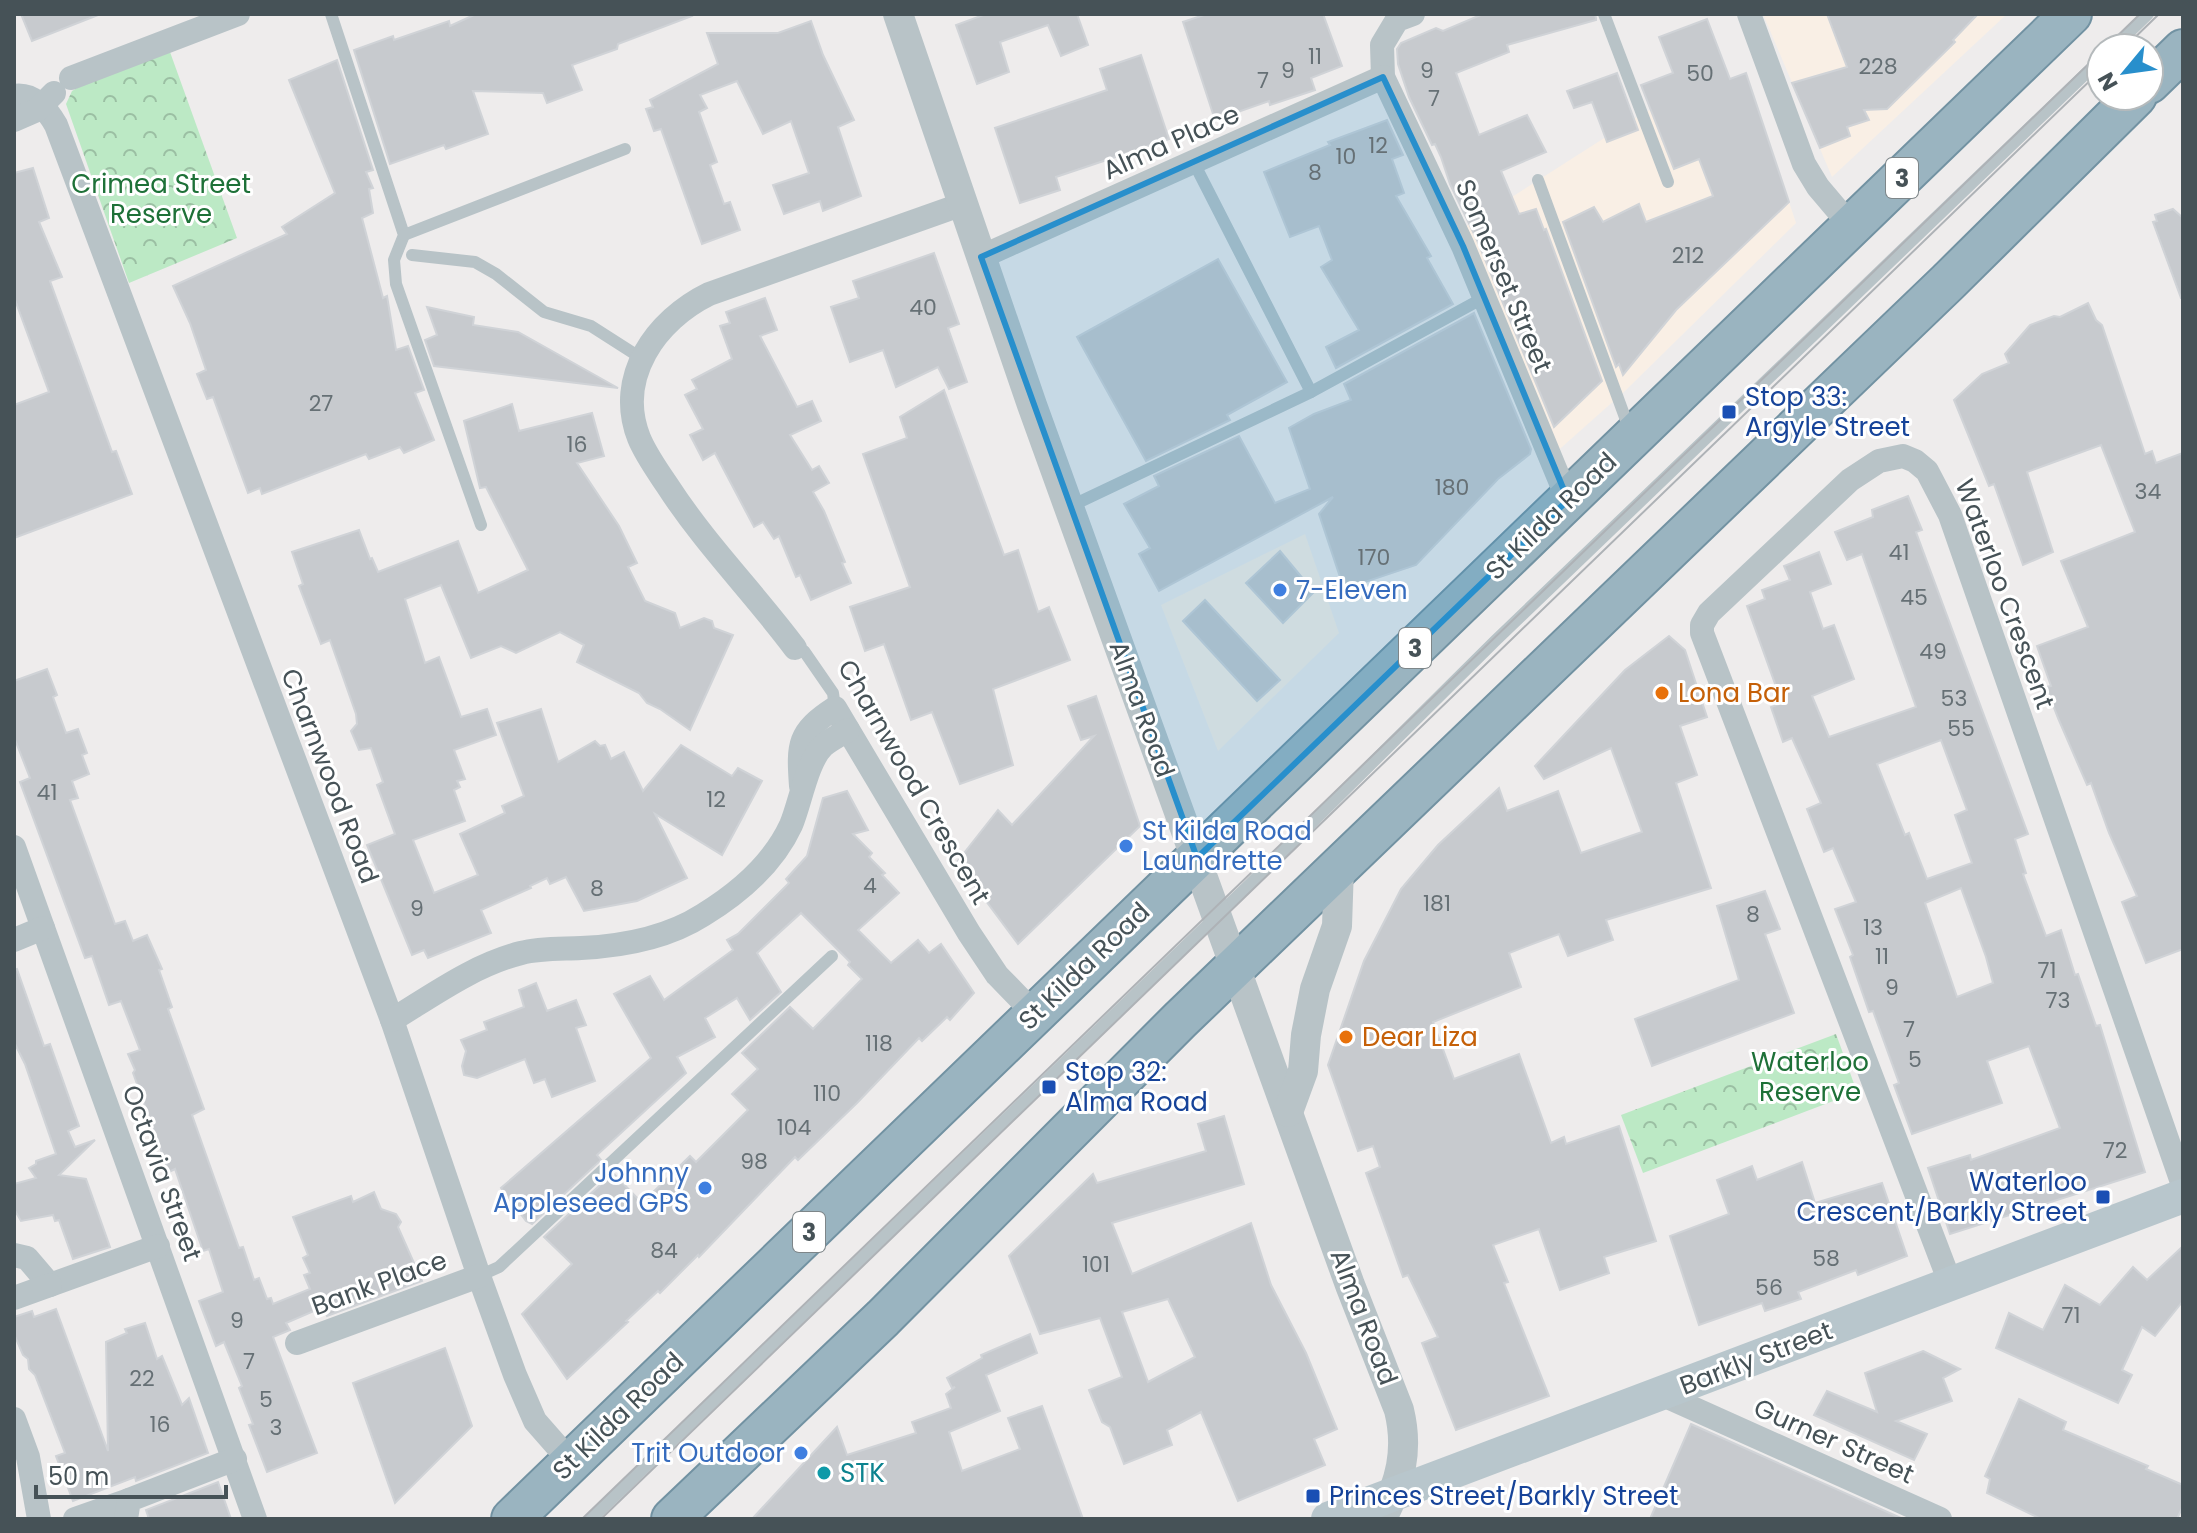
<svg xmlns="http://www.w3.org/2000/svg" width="2197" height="1533" font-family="Poppins,sans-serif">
  <defs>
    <pattern id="park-crowns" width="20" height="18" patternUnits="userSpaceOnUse" patternTransform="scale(2)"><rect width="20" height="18" fill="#bce9c5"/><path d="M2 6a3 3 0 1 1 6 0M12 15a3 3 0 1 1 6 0" fill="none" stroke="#9bbfa3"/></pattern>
  </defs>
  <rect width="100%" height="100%" fill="#eeecec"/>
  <g fill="#f9efe5">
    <polygon points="1763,14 2007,14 1832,177"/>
    <polygon points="1746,73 1796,223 1625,391 1553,455 1465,227 1645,112"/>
    <polygon points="1305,534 1339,633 1218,751 1161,605"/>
  </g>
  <g fill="url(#park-crowns)">
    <polygon points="170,52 237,238 129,283 66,104 72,91 79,87"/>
    <polygon points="1836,1034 1857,1092 1643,1173 1621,1115"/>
  </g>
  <g fill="#c7cace" stroke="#d0d3d7" stroke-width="2" fill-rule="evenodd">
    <polygon points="21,14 98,14 98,15 32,41"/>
    <polygon points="476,14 691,14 692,16 618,44 617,49 572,65 582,90 547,103 543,93 473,91 488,134 446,149 444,145 390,164 354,50 393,36 394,40 449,21 450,26"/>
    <polygon points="986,14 1077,14 1088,45 1061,56 1048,25 1000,42 1009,72 977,84 956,25"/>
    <polygon points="1207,14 1323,14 1342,66 1311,78 1315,90 1270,105 1269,101 1215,120 1183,22"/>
    <polygon points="1483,14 1595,14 1596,18 1596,20 1507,45 1509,52 1456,73 1479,135 1527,115 1546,152 1501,171 1519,214 1536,209 1544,230 1546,229 1602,381 1554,427 1477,240 1450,184 1441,157 1435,144 1432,145 1409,97 1398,64 1397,49 1401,43 1436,28 1443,31"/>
    <polygon points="1827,14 1978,14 1953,40 1955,42 1887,109 1864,110 1869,120 1847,127 1850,136 1820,148 1792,83 1847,67"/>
    <polygon points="1707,19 1730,79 1746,73 1789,202 1676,310 1623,375 1619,364 1616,367 1563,222 1594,207 1603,222 1639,204 1646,222 1713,196 1699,159 1674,169 1641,85 1673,73 1659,37"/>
    <polygon points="811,21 823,55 854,120 838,127 861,196 823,211 820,201 784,214 773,185 809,173 791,121 763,134 737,81 700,95 707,108 699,112 717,162 710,165 724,204 730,202 740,230 702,244 661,129 654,131 646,109 653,107 650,100 718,64 707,33 778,33"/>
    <polygon points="1141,55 1169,139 1056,177 1060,190 1020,203 995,128 1107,90 1100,69"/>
    <polygon points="337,60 373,170 366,172 373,188 369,189 373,213 362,218 383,298 387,296 396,350 408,346 424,390 415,393 434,440 404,453 400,447 369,459 366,454 262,494 260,488 248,493 213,397 207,399 197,374 206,370 190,323 173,286 287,234 282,227 335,193 289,80"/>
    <polygon points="1617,73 1638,130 1607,142 1592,102 1574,108 1567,91"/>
    <polygon points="1387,120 1403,155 1392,159 1404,193 1396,196 1431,256 1427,258 1453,304 1336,368 1326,347 1359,330 1321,267 1332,260 1319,226 1290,237 1264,172 1330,145 1328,142"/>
    <polygon points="33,168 49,218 39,222 62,277 50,281 112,452 116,451 132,494 14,538 14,405 49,392 14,297 14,173"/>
    <polygon points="2173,209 2183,218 2183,298 2181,298 2153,222 2157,221 2155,215"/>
    <polygon points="934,253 959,324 948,328 967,382 949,389 938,367 896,387 883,350 850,362 831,307 859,298 853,281"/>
    <polygon points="1218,259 1287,382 1227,415 1230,420 1146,461 1077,337"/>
    <polygon points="765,298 777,330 760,336 797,407 812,401 821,421 790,435 812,470 819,466 829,483 813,492 824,511 845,562 842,563 851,583 811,600 800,575 796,577 779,536 774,539 763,522 754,527 715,453 703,460 690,435 703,429 685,395 697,389 692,380 732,359 720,326 730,323 726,312"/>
    <polygon points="2088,303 2096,320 2102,325 2145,454 2152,451 2156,463 2183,453 2183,949 2146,963 2122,902 2137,896 2109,833 2091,783 2087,785 2058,718 2046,687 2051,686 2037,646 2088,627 2061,561 2135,532 2101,445 2027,472 2053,552 2023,565 1994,484 1989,486 1954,400 1982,374 2009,363 2005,354 2030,325 2054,316 2060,317"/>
    <polygon points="427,307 474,317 473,325 518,332 618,388 434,366 425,340 437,335"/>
    <polygon points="1474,313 1531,449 1530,454 1498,479 1416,565 1344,589 1319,514 1333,497 1159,591 1139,554 1150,548 1124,504 1159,486 1154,476 1239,436 1275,503 1310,489 1289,428 1314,414 1351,400 1344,384"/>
    <polygon points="944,390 1004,555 1018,550 1038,612 1049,607 1070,660 993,689 1013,765 960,784 932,712 911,720 884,644 865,651 850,607 910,587 863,454 907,438 900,417"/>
    <polygon points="512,404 519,431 592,413 604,456 577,463 619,526 637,563 628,567 645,601 675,613 680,628 704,618 712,621 714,628 733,635 690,730 660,709 647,703 639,693 577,662 584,645 560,632 516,653 501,646 471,658 441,585 405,599 425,663 439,657 461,717 487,709 496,735 454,750 465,779 457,781 460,787 454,790 465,821 413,840 434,893 478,875 460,834 505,813 502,806 524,796 497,723 541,709 558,762 595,741 600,746 605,745 611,759 624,752 643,791 681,745 732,776 738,768 762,781 722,855 655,814 687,878 637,901 584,911 566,877 550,884 547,878 530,886 531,888 481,910 491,933 428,958 424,950 412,955 367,845 395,834 377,785 383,782 371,748 359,750 351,731 357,724 356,714 330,640 321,644 299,586 303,584 292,552 359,530 370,559 372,558 378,572 458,541 478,593 528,570 486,487 480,488 464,421"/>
    <path d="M 1908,496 L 1922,530 L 1916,532 L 2028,834 L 2015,839 L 2026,873 L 2023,874 L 2046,936 L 2061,930 L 2075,975 L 2078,974 L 2096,1026 L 2100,1025 L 2145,1172 L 1950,1234 L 1928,1168 L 1970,1155 L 1971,1160 L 2060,1128 L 2029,1046 L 1987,1061 L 2002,1103 L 1912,1134 L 1894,1085 L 1899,1083 L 1873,1011 L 1869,1012 L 1850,957 L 1853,955 L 1835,909 L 1856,902 L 1833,848 L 1824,852 L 1807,809 L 1821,803 L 1792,738 L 1783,742 L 1771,707 L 1782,703 L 1747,606 L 1765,599 L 1762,590 L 1790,580 L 1784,566 L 1819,552 L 1831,584 L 1810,592 L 1823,629 L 1834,625 L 1854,679 L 1812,696 L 1829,737 L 1916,707 L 1862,554 L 1847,560 L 1835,532 L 1873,517 L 1872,510 ZM 1941,740 L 1967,810 L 1955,815 L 1972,863 L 1927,879 L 1909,833 L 1905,835 L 1877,764 ZM 1961,888 L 1986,957 L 1993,983 L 1957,997 L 1925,903 Z"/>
    <polygon points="1280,551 1314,592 1283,623 1246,583"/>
    <polygon points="1205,600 1280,680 1257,701 1183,621"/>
    <polygon points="1669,636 1685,650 1707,717 1680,726 1697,775 1676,783 1711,888 1606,920 1613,940 1568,956 1559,934 1509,953 1521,987 1433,1022 1454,1079 1519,1054 1551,1143 1564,1137 1566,1144 1619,1126 1656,1241 1604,1257 1609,1273 1560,1290 1539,1229 1493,1245 1508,1282 1504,1283 1549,1396 1456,1430 1422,1343 1438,1337 1408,1275 1403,1277 1366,1173 1380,1167 1373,1146 1358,1151 1328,1065 1364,961 1401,889 1438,845 1499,788 1507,811 1558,791 1581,853 1642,832 1611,748 1544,779 1535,766 1625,670"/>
    <polygon points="47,669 57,695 53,697 66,733 78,729 87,753 82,755 89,774 72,781 78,798 70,800 115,924 125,921 133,941 147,935 162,969 159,970 172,1007 168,1009 204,1109 192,1115 239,1248 243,1247 254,1280 259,1278 267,1299 271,1298 273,1304 310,1289 304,1275 310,1273 303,1258 308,1255 293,1217 351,1196 353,1202 374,1192 381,1209 396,1214 401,1222 398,1227 422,1281 327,1316 323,1307 286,1323 290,1330 273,1337 317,1453 267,1472 249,1425 253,1424 239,1388 242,1386 224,1342 216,1346 199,1301 223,1292 209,1249 203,1251 175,1169 169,1172 133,1073 135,1070 128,1054 140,1050 121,1001 109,1005 92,956 85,958 20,782 30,778 14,737 14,681"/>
    <polygon points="1096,696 1140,826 1018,944 957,862 998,810 1012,825 1094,736 1081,740 1068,706"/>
    <polygon points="847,791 868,830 853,834 872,853 869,857 885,873 882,875 899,893 858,930 891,963 918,940 929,953 941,944 974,993 950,1020 947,1017 922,1041 919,1038 857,1103 798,1160 795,1157 699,1257 698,1255 660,1293 658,1291 626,1321 628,1322 567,1379 522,1314 572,1264 544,1237 613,1173 642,1203 690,1156 696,1162 748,1110 732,1094 758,1069 742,1053 790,1007 813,1029 862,979 848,965 850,962 801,913 757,953 781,992 750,1020 737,998 705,1018 715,1037 677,1057 686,1073 597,1155 601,1160 532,1224 526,1221 501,1188 651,1058 614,994 650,976 664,1000 733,950 727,940 738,934 789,883 786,879 807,856 823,798"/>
    <polygon points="1765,891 1780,929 1765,934 1794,1013 1652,1066 1635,1019 1739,980 1717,906"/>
    <polygon points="17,969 44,1046 50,1044 79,1126 68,1131 75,1147 95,1140 59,1175 86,1179 110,1247 73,1259 59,1220 55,1221 53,1215 21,1221 14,1209 14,1184 36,1178 29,1168 36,1164 36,1161 56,1154 25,1064 14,1042 14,970"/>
    <polygon points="536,983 547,1011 576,1000 586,1025 576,1028 595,1081 552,1097 545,1079 534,1083 525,1059 477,1078 464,1075 462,1066 466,1051 461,1040 487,1030 484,1022 524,1007 519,990"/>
    <path d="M 1224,1116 L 1244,1184 L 1112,1223 L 1132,1274 L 1251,1223 L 1271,1285 L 1306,1353 L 1337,1429 L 1314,1439 L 1325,1465 L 1238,1501 L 1201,1412 L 1167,1430 L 1172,1445 L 1124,1464 L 1110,1427 L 1102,1422 L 1089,1390 L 1122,1377 L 1100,1318 L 1040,1334 L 1009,1256 L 1093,1174 L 1097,1183 L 1206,1151 L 1198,1124 ZM 1168,1299 L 1195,1357 L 1148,1382 L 1122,1312 Z"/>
    <polygon points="1802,1162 1815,1203 1882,1183 1907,1256 1858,1275 1856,1270 1798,1292 1801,1299 1765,1311 1762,1303 1699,1325 1670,1236 1729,1214 1717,1180 1752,1166 1757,1180"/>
    <polygon points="2183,1246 2183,1301 2155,1336 2142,1327 2122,1370 2132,1375 2118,1403 1996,1348 2009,1313 2043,1330 2065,1285 2100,1305 2133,1267 2147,1280"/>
    <polygon points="56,1309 108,1451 106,1342 127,1333 125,1329 145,1323 157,1359 162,1356 182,1405 189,1398 208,1453 136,1481 135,1477 73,1501 56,1456 65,1453 35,1375 29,1369 28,1359 23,1355 14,1334 14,1317 32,1311 34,1317"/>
    <polygon points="1030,1334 1037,1353 986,1375 1000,1411 949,1432 962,1471 1020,1449 1008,1418 1042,1406 1083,1519 752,1519 837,1427 847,1455 916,1433 912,1422 951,1408 946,1394 955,1387 952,1388 947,1378 982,1358 981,1355"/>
    <polygon points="445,1348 472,1426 395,1503 353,1383"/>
    <polygon points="1923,1351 1960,1369 1943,1378 1952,1401 1896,1421 1927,1434 1914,1460 1814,1415 1827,1391 1877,1412 1865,1373"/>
    <polygon points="2019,1399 2066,1422 2063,1430 2148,1466 2146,1469 2183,1485 2183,1506 2177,1519 2041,1519 1987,1493 1990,1479 1985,1476"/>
    <polygon points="1691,1424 1903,1519 1650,1519"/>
    <polygon points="218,1482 231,1519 149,1519 146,1510"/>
  </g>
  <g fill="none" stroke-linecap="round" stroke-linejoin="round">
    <defs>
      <g id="trunk">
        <polyline points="2149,83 2183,50"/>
        <polyline points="512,1519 2071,14"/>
        <polyline points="672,1519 883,1318 1180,1020 1948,282 2136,96"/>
      </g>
    </defs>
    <use href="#trunk" stroke="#7292a2" stroke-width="44"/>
    <g stroke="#b8c3c7" stroke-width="12">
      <polyline points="331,14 404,235 394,260 396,284 481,525"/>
      <polyline points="1604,14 1668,182"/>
      <polyline points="2113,48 2148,14"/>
      <polyline points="1194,163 1311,392"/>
      <polyline points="1538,180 1630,431"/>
      <polyline points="404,235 625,149"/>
      <polyline points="412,255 475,262 496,274 544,312 591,326 641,358"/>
      <polyline points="1069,507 1311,392 1485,297"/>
      <polyline points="795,648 804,651 833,693 835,708"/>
      <polyline points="479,1276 499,1267 832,956"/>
      <polyline points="591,1519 1250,884 1495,641 2101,59"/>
    </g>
    <g stroke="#b8c3c7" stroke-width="24">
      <polyline points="1413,14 1397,20 1382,45 1383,77 1463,246 1568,500"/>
      <polyline points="1749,14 1804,164 1818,187 1851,226"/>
      <polyline points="71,78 238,14"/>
      <path d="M 14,96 C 33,93 47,109 56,125 L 392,1020 L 479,1276 L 515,1375 L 535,1421 L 571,1462"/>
      <polyline points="14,120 37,110 54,93"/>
      <polyline points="981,257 1383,77"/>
      <path d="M 795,648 C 754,593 705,544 667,485 C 657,470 646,455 639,438 C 615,377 656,320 709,294 L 963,204"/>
      <path d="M 801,786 C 798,744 798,732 835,708 L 969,933 L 997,975 L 1034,1013"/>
      <polyline points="14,847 255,1519"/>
      <polyline points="14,940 43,928"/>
      <path d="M 392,1020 C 433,995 474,965 521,953 C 540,948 561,949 581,948 C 624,946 667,938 703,915 C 739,893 773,864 791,825 C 800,804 807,761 823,746 C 830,740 840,735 848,730"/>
      <polyline points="14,1255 27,1258 50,1285 158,1246"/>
      <polyline points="1951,1285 1702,633 1702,625 1709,613 1850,480 1879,461 1903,456 1915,461 1927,471 1950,515 2183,1185"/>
      <polyline points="14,1298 50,1285"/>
      <polyline points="297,1343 479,1276"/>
      <polyline points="1661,1394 1940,1519"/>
      <polyline points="14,1419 28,1457 39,1519"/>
      <polyline points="75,1519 129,1500"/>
      <polyline points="126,1519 129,1500 235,1459"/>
    </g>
    <g stroke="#b8c3c7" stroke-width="30">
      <path d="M 898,14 L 1032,405 L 1350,1285 L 1399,1410 C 1409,1451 1400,1482 1382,1519"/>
      <polyline points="1288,1112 1303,1071 1306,1035 1315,989 1337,926 1339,867"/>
    </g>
    <polyline stroke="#b8c6cc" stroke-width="34" points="1328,1519 2183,1196"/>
    <use href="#trunk" stroke="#9ab4c0" stroke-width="40"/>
    <g stroke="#aeb2b6" stroke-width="2">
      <polyline points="2105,48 2140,14"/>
      <polyline points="2124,48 2159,14"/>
      <polyline points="582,1519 2101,52"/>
      <polyline points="601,1519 2101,70"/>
    </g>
  </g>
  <path fill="#288fcc" fill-opacity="0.2" stroke="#288fcc" stroke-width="6" stroke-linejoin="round" d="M 1383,77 L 1463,246 L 1568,500 L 1197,858 L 981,257 Z"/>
  <g fill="#1a4fb4" stroke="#fff" stroke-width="3">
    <rect x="1721" y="404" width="16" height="16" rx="4"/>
    <rect x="1041" y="1079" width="16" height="16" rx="4"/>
    <rect x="2095" y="1189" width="16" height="16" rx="4"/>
    <rect x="1305" y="1488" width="16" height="16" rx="4"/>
  </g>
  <g fill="#3f7fe0" stroke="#fff" stroke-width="3">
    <circle cx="1280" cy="590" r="8"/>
    <circle cx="1126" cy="846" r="8"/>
    <circle cx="705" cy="1188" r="8"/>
    <circle cx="801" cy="1453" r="8"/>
  </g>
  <g fill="#e8710a" stroke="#fff" stroke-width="3">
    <circle cx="1662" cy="693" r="8"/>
    <circle cx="1346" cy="1037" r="8"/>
  </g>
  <circle fill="#0f9aa8" stroke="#fff" stroke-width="3" cx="824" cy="1473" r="8"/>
  <g text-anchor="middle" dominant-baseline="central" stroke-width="6" stroke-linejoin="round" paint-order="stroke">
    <g font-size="22" fill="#667075">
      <text x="1315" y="56">11</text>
      <text x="1878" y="66">228</text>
      <text x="1288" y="70">9</text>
      <text x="1427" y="70">9</text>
      <text x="1700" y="73">50</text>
      <text x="1263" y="80">7</text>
      <text x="1434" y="98">7</text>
      <text x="1378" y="145">12</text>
      <text x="1346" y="156">10</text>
      <text x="1315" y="172">8</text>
      <text x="1688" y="255">212</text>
      <text x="923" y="307">40</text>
      <text x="321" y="403">27</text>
      <text x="577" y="444">16</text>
      <text x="1452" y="487">180</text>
      <text x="2148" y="491">34</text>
      <text x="1899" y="552">41</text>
      <text x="1374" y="557">170</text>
      <text x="1914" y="597">45</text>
      <text x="1933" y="651">49</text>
      <text x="1954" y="698">53</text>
      <text x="1961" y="728">55</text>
      <text x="47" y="792">41</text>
      <text x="716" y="799">12</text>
      <text x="870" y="885">4</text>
      <text x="597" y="888">8</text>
      <text x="1437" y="903">181</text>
      <text x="417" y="908">9</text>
      <text x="1753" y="914">8</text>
      <text x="1873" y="927">13</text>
      <text x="1882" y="956">11</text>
      <text x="2047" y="970">71</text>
      <text x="1892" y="987">9</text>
      <text x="2058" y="1000">73</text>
      <text x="1909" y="1029">7</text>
      <text x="879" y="1043">118</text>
      <text x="1915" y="1059">5</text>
      <text x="827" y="1093">110</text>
      <text x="794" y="1127">104</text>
      <text x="2115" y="1150">72</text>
      <text x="754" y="1161">98</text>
      <text x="664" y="1250">84</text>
      <text x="1826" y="1258">58</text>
      <text x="1096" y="1264">101</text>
      <text x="1769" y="1287">56</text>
      <text x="2071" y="1315">71</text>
      <text x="237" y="1320">9</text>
      <text x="249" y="1361">7</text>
      <text x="142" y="1378">22</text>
      <text x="266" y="1399">5</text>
      <text x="160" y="1424">16</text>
      <text x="276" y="1427">3</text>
    </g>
    <g fill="#fff" stroke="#7e8689" stroke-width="2">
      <rect x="1886" y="158" width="32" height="40" rx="6"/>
      <rect x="1399" y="628" width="32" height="40" rx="6"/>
      <rect x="793" y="1212" width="32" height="40" rx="6"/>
    </g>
    <g font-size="24" font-weight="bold" fill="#465257">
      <text x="1902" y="178">3</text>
      <text x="1415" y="648">3</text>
      <text x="809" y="1232">3</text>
    </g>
    <g font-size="26" fill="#465257" stroke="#fff">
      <text transform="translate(1171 142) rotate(-24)">Alma Place</text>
      <text transform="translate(1504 276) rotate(67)">Somerset Street</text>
      <text transform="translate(1551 516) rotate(-44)">St Kilda Road</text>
      <text transform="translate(2005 594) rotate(70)">Waterloo Crescent</text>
      <text transform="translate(1142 709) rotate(70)">Alma Road</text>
      <text transform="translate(330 776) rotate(69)">Charnwood Road</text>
      <text transform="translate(914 782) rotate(60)">Charnwood Crescent</text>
      <text transform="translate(1084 966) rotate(-44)">St Kilda Road</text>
      <text transform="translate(162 1173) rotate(70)">Octavia Street</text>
      <text transform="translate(379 1283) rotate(-20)">Bank Place</text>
      <text transform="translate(1364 1317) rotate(69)">Alma Road</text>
      <text transform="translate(1756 1358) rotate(-21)">Barkly Street</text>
      <text transform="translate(618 1416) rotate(-44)">St Kilda Road</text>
      <text transform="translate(1834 1441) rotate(24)">Gurner Street</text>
    </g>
    <g font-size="26" fill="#1e7138" stroke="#fff">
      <text x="161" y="184">Crimea Street<tspan x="161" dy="30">Reserve</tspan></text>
      <text x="1810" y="1062">Waterloo<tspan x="1810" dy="30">Reserve</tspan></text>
    </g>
    <g font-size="26" fill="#164399" stroke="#fff" text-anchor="start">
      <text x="1745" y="397">Stop 33:<tspan x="1745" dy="30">Argyle Street</tspan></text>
      <text x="1065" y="1072">Stop 32:<tspan x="1065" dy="30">Alma Road</tspan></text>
      <text x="2087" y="1182" text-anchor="end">Waterloo<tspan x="2087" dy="30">Crescent/Barkly Street</tspan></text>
      <text x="1329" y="1496">Princes Street/Barkly Street</text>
    </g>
    <g font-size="26" fill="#366cbe" stroke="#fff" text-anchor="start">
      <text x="1296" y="590">7-Eleven</text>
      <text x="1142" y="831">St Kilda Road<tspan x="1142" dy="30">Laundrette</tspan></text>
      <text x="689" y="1173" text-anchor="end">Johnny<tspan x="689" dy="30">Appleseed GPS</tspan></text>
      <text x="785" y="1453" text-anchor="end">Trit Outdoor</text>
    </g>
    <g font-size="26" fill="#c56008" stroke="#fff" text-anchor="start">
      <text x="1678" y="693">Lona Bar</text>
      <text x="1362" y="1037">Dear Liza</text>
    </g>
    <g font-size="26" fill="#0d838f" stroke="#fff" text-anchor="start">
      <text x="840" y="1473">STK</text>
    </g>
  </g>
  <rect width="2197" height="1533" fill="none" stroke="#465257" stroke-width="32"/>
  <g transform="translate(2125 72) rotate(241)"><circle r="38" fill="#ffffff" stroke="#b5babc" stroke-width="2"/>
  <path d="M0-6L14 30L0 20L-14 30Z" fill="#288fcc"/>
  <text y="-12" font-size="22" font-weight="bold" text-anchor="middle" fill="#465257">N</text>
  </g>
  <path d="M36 1485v12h190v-12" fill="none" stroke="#465257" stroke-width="4"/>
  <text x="48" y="1485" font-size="24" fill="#465257" stroke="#ffffff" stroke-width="6" paint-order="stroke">50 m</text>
</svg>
